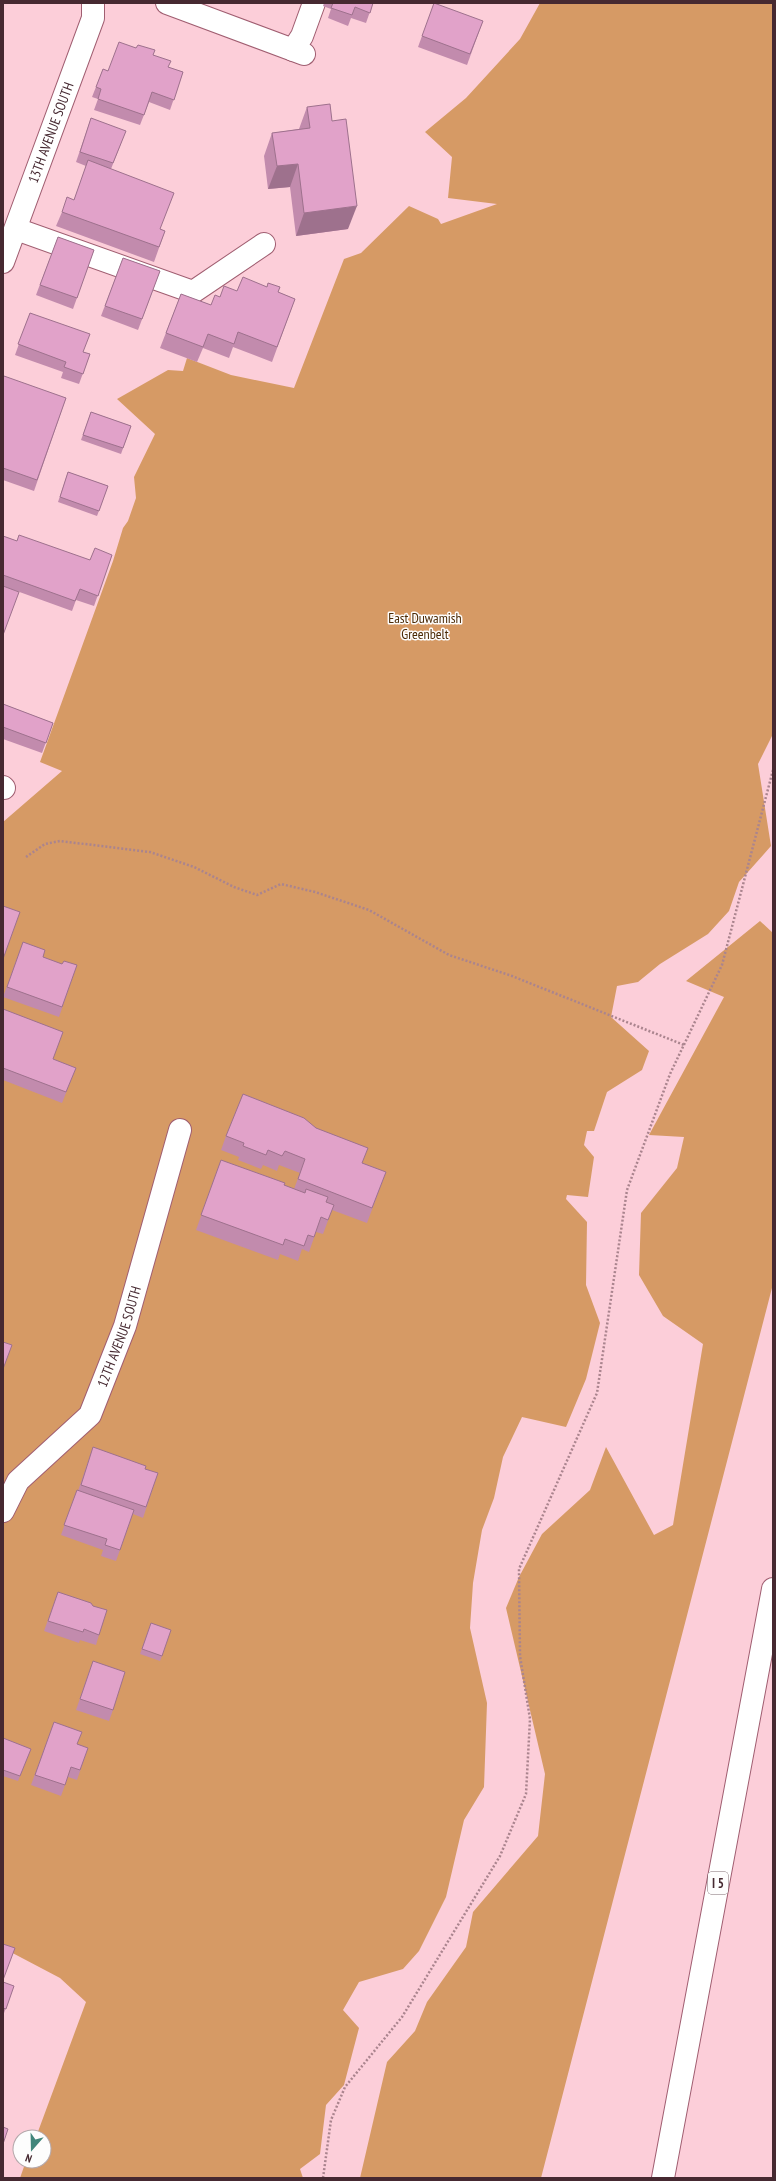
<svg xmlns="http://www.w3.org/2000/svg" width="776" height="2181" font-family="'PT Sans Narrow',sans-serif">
  <rect width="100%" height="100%" fill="#fcced9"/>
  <g fill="#d69a65">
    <polygon points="540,3 773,3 773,734 758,764 771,846 739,882 729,911 708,934 660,964 638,982 617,986 611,1017 649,1051 642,1070 607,1092 594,1131 587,1131 584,1145 594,1157 588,1197 567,1195 566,1199 587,1222 586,1285 600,1323 586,1379 566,1427 522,1417 503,1457 494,1498 482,1530 473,1583 470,1628 487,1703 484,1787 464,1820 446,1897 419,1951 403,1969 359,1982 343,2010 359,2028 344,2085 326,2105 320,2154 300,2169 303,2178 20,2178 26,2161 44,2161 44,2137 36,2137 86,2002 60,1978 3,1948 3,822 62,771 40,762 113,561 123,528 128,521 136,498 134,477 155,434 117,399 168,370 183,371 187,358 231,375 294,388 344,259 361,253 409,206 438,219 441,224 497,204 448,198 452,157 425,132 466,98 520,39"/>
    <polygon points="760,921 773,933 773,1284 541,2178 360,2178 387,2062 415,2031 427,2002 466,1947 473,1912 538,1836 545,1774 506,1608 519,1577 542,1534 590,1490 606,1447 654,1535 673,1525 703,1344 663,1316 639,1275 641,1213 677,1168 684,1137 649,1135 724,997 686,981"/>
  </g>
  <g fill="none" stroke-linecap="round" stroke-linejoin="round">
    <defs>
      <g id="minor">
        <polyline points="167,3 304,54"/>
        <polyline points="293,50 302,36 314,3"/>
        <polyline points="16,229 193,292 264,244"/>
        <path id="s1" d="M 3,262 L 93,18 L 93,3"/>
        <polyline points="3,787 4,788"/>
        <path id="s2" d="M 3,1511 L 18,1481 L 90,1415 L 125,1326 L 180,1130"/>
      </g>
      <polyline id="highway" points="663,2178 773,1589"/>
    </defs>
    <use href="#minor" stroke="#a05e71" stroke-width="24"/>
    <use href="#highway" stroke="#a05e71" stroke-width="24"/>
    <g stroke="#aa848e" stroke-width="2.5" stroke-dasharray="2 2" stroke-linecap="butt">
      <polyline points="26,857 45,844 60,841 150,852 194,867 234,887 257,895 281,884 315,892 369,910 449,955 512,976 684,1045"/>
      <polyline points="323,2178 331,2120 345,2087 402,2017 500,1856 526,1794 530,1719 520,1656 519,1569 597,1393 627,1190 670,1074 722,965 773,770"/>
    </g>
    <use href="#minor" stroke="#fff" stroke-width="22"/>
    <use href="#highway" stroke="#fff" stroke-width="22"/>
  </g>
  <g fill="#c28bad">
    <polygon points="324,3 373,3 366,23 351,18 348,26 328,18 331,9 323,6"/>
    <polygon points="483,21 467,65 418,47 422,36"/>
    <polygon points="153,55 168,67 183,72 170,110 149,102 140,125 94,110 98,99 92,97 103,69 108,71"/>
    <polygon points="307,107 332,121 348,229 296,236 290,187 268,189 264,156 272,133 299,129"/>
    <polygon points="91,118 122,141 111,169 160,229 165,231 154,262 56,226 62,212 74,200 86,166 76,162"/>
    <polygon points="58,237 94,250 73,309 36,295"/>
    <polygon points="123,258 160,271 138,330 101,316"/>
    <polygon points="267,287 280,287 278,292 295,299 272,362 233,347 229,358 203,348 197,362 160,348 181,294 211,305 220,297 237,291"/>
    <polygon points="30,313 83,352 90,354 79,384 61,378 63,372 15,355"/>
    <polygon points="3,379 66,398 34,491 3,480"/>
    <polygon points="91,412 131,426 121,454 81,440"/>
    <polygon points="68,472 108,486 97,516 58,502"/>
    <polygon points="3,536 17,541 90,560 112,555 94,606 76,600 72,611 14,590 3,636"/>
    <polygon points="3,704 53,723 42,753 3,739"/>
    <polygon points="23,942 43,957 62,964 77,965 59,1017 3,997"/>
    <polygon points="3,1009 53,1059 76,1068 62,1103 3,1080"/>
    <polygon points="316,1128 362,1163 386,1172 367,1223 332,1210 323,1234 316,1232 309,1252 302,1249 298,1261 280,1254 278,1260 196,1230 221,1160 294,1189 300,1173 279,1165 277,1171 263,1165 261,1169 238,1160 239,1157 221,1150 226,1136"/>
    <polygon points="93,1447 145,1469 158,1473 143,1518 133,1514 116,1561 101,1556 103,1550 61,1535 77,1490 78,1491"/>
    <polygon points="58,1592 93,1606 99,1635 96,1645 80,1640 79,1643 44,1631"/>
    <polygon points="151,1623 162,1656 160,1661 140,1654"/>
    <polygon points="89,1672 113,1710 109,1721 76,1710"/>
    <polygon points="54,1722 77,1744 88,1748 77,1780 68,1777 61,1796 31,1785"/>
    <polygon points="3,1738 31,1749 18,1781 3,1776"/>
    <polygon points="3,1982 10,1996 3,2016"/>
  </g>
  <g fill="#9e718d">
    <polygon points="298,164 290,187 268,189 277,166"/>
    <polygon points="357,206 348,229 296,236 304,213"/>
  </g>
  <g fill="#e1a2c9" stroke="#9e718d">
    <polygon points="333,3 373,3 370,13 355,7 352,15 331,8"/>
    <polygon points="434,3 483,21 470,54 422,36"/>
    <polygon points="119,42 136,48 138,45 155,50 153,55 171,61 168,67 183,72 174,100 152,92 144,115 98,99 101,89 96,87 103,69 108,71"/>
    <polygon points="330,104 332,121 346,119 357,206 304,213 298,164 277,166 272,133 310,128 307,107"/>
    <polygon points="91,118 126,131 113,163 80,152"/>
    <polygon points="88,160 174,193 160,229 165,231 159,247 62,212 67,197 74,200"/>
    <polygon points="58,237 94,250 77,298 40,285"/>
    <polygon points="123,258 160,271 142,319 105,306"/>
    <polygon points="243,277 267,287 268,283 280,287 278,292 295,299 277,347 238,332 234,344 208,334 203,347 166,333 181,294 211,305 215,295 220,297 224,286 237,291"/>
    <polygon points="30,313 90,334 83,352 90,354 83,374 64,367 66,362 18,344"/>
    <polygon points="4,376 66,398 37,480 3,468 3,379"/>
    <polygon points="91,412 131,426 123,448 83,435"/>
    <polygon points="68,472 108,486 99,511 60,497"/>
    <polygon points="19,535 90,560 95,548 112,555 98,596 80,589 75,601 3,575 3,536 17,541"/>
    <polygon points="3,586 19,592 3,635"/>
    <polygon points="3,704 53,723 46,743 3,727"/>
    <polygon points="3,906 20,912 3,959"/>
    <polygon points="23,942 45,950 43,957 62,964 64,961 77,965 62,1007 7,987"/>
    <polygon points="3,1009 63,1032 53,1059 76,1068 66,1092 3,1068"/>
    <polygon points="243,1094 304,1118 316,1128 368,1148 362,1163 386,1172 372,1208 298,1179 305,1159 285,1151 282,1156 268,1150 266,1155 243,1146 244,1143 226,1136"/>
    <polygon points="221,1160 285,1183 284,1185 305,1193 306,1189 328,1197 326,1202 334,1205 328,1220 321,1217 314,1237 308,1235 304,1246 285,1239 283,1245 201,1215"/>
    <polygon points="3,1342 12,1345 3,1369"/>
    <polygon points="93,1447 146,1466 145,1469 158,1473 146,1507 81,1485"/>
    <polygon points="77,1490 134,1510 120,1550 105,1545 107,1539 64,1525"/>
    <polygon points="58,1592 91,1603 93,1606 107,1610 99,1635 84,1629 83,1632 48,1621"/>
    <polygon points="151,1623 171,1630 162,1656 142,1649"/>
    <polygon points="93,1661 125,1672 113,1710 80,1699"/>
    <polygon points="54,1722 82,1732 77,1744 88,1748 80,1770 71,1767 65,1785 35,1775"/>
    <polygon points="3,1738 31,1749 20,1776 3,1770"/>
    <polygon points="3,1944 15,1948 3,1980"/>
    <polygon points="3,1982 14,1986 6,2009 3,2008"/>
    <polygon points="3,2127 8,2129 3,2144"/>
  </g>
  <g text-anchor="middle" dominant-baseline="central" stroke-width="3" stroke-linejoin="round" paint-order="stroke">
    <rect fill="#fdfdfd" stroke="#7d696e" stroke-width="1" x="708" y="1872" width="20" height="22" rx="3"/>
    <g font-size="13" font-weight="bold" fill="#462931">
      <text x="718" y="1883">I 5</text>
    </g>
    <g font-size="14" fill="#462931" stroke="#fdfdfd">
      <text stroke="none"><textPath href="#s1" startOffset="138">13TH AVENUE SOUTH</textPath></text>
      <text stroke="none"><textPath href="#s2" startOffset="215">12TH AVENUE SOUTH</textPath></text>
    </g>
    <g font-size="14" fill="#4b2904" stroke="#fdfdfd">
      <text x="425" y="618">East Duwamish<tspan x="425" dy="16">Greenbelt</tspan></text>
    </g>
  </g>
  <rect width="776" height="2181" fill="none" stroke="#462931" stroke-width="8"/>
  <g transform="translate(32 2149) rotate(200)"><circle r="19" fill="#fdfdfd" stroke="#b4a8ab"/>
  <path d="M0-3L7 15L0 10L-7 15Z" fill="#41867b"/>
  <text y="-6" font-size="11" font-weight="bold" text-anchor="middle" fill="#462931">N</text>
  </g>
</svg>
